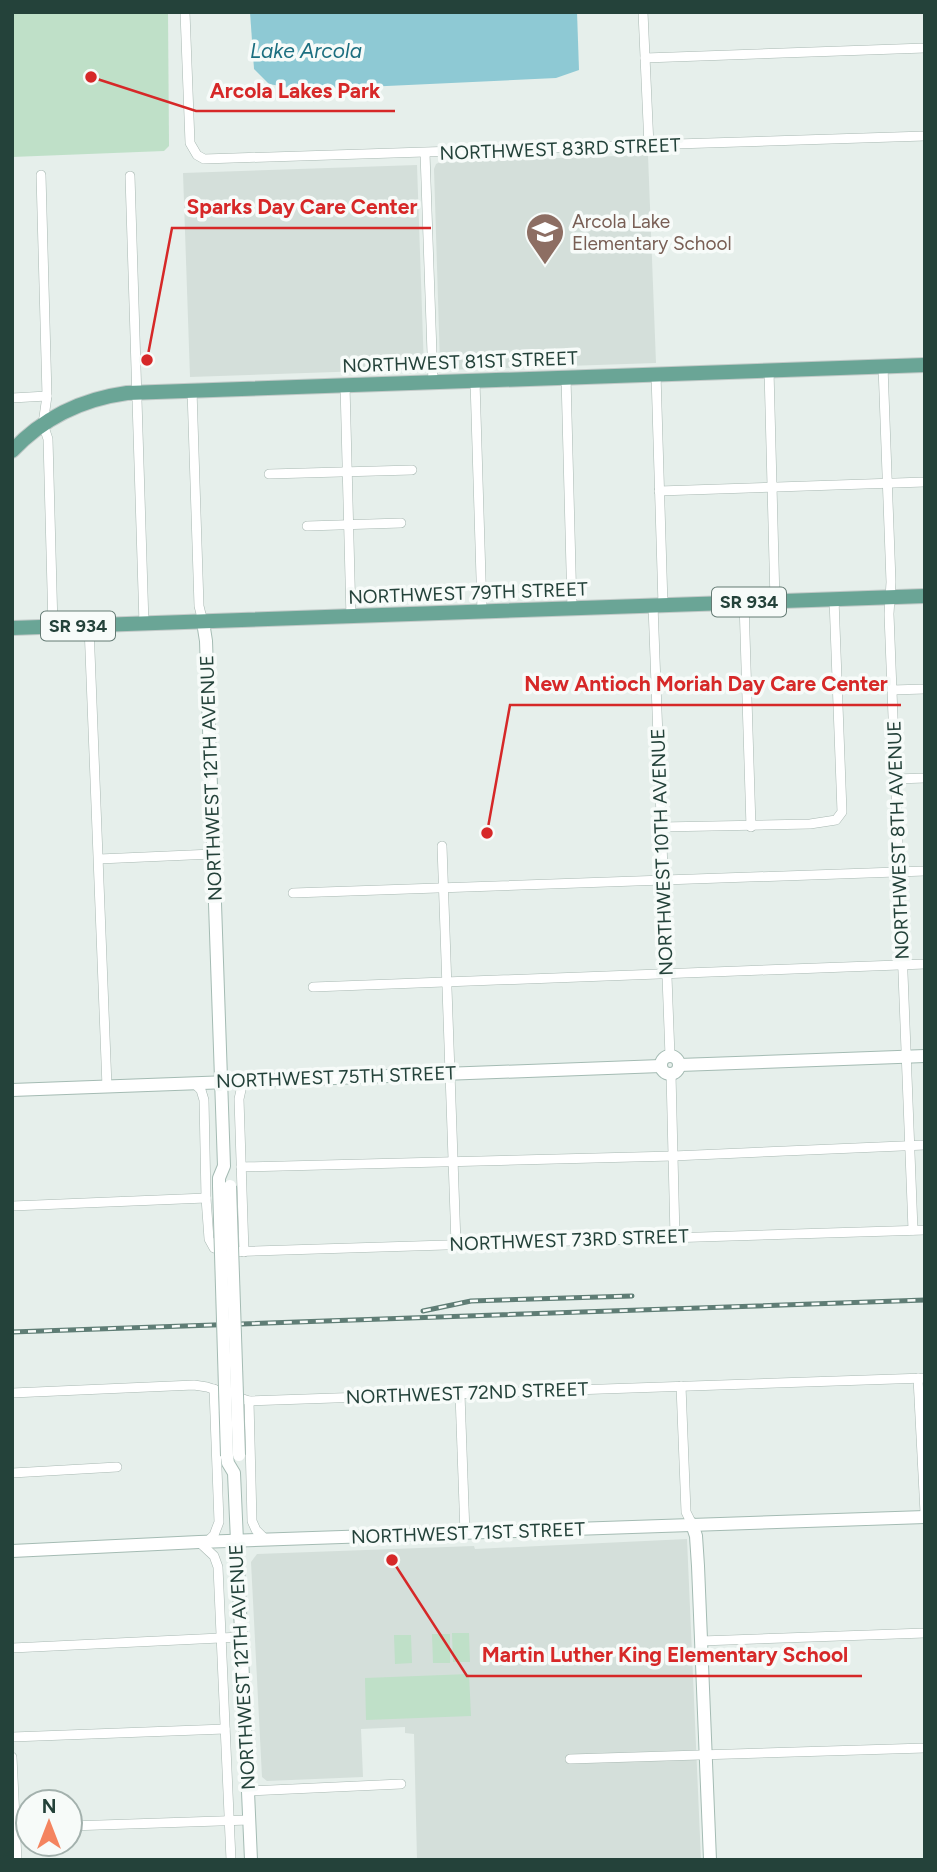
<svg xmlns="http://www.w3.org/2000/svg" width="937" height="1872" font-family="Figtree,sans-serif">
  <rect width="100%" height="100%" fill="#e6efeb"/>
  <g fill="#d4dfda">
    <polygon points="648,155 656,363 446,370 443,368 440,364 434,169 436,164 440,162"/>
    <polygon points="417,165 424,369 190,377 183,173"/>
    <polygon points="687,1539 701,1860 417,1860 414,1734 405,1733 405,1727 361,1729 363,1777 267,1781 262,1777 251,1562 257,1554 474,1546 475,1549"/>
  </g>
  <g fill="#bfe0c8">
    <polygon points="12,12 168,12 169,146 164,151 12,157"/>
    <polygon points="452,1633 469,1633 470,1662 453,1662"/>
    <polygon points="432,1634 450,1634 450,1663 433,1663"/>
    <polygon points="394,1635 411,1635 412,1663 395,1664"/>
    <polygon points="469,1674 471,1716 366,1720 365,1678"/>
  </g>
  <polygon fill="#8ec9d4" points="250,12 577,12 579,70 556,78 301,90 269,84 254,69"/>
  <g fill="none" stroke-linecap="round" stroke-linejoin="round">
    <defs>
      <g id="street">
        <polyline points="185,12 190,143 197,155 204,159 925,136"/>
        <polyline points="643,12 649,146"/>
        <polyline points="645,58 925,48"/>
        <polyline points="425,153 433,382"/>
        <polyline points="41,175 47,396 43,424 48,439 53,627"/>
        <polyline points="130,176 144,624"/>
        <polyline points="883,366 891,582 889,614 913,1230"/>
        <polyline points="769,370 775,601"/>
        <polyline points="656,374 663,605"/>
        <polyline points="566,377 572,608"/>
        <polyline points="475,381 482,611"/>
        <polyline points="345,385 351,617"/>
        <polyline points="192,390 199,606 203,622"/>
        <polyline points="12,398 47,396"/>
        <polyline points="269,474 412,470"/>
        <polyline points="659,491 925,482"/>
        <polyline points="307,526 401,523"/>
        <polyline points="744,602 751,827"/>
        <polyline points="653,605 670,1056"/>
        <polyline points="89,626 107,1087"/>
        <polyline points="892,690 925,689"/>
        <polyline points="896,779 925,778"/>
        <polyline points="661,827 810,824 836,820 842,812 834,599"/>
        <polyline points="442,846 456,1244"/>
        <polyline points="99,859 213,854"/>
        <polyline points="293,893 925,871"/>
        <polyline points="313,987 925,964"/>
        <polyline points="671,1074 675,1237"/>
        <polyline points="243,1081 239,1099 244,1252"/>
        <polyline points="194,1083 201,1090 204,1100 206,1198 209,1239 214,1248 223,1252 925,1230"/>
        <polyline points="241,1167 673,1156 925,1145"/>
        <polyline points="12,1206 206,1198"/>
        <polyline points="918,1378 925,1513"/>
        <polyline points="681,1386 686,1512 692,1524"/>
        <polyline points="12,1393 194,1385 207,1387 249,1401 925,1378"/>
        <polyline points="460,1394 465,1534"/>
        <polyline points="249,1401 252,1521 256,1530 266,1540"/>
        <polyline points="12,1473 117,1467"/>
        <polyline points="199,1542 214,1556 218,1567 231,1860"/>
        <polyline points="207,1542 214,1535 219,1522 214,1389"/>
        <polyline points="701,1641 925,1633"/>
        <polyline points="12,1648 241,1637"/>
        <polyline points="12,1737 225,1729"/>
        <polyline points="12,1757 17,1860"/>
        <polyline points="570,1759 925,1748"/>
        <polyline points="248,1791 401,1784"/>
        <polyline points="70,1826 249,1820"/>
      </g>
      <g id="secondary">
        <polyline points="203,622 206,641 224,1166 219,1178 219,1186"/>
        <circle cx="670" cy="1065" r="9"/>
        <polyline points="679,1065 925,1056"/>
        <polyline points="12,1090 661,1066"/>
        <polyline points="227,1456 228,1463 234,1473 251,1860"/>
        <polyline points="692,1524 696,1536 698,1566 710,1860"/>
        <polyline points="12,1551 199,1542 925,1517"/>
      </g>
      <g id="primary">
        <path d="M 12,451 C 43,418 83,399 127,393 L 925,365"/>
        <polyline points="12,628 925,596"/>
      </g>
    </defs>
    <use href="#street" stroke="#a8b8b2" stroke-width="10"/>
    <use href="#secondary" stroke="#a4bbb3" stroke-width="14"/>
    <use href="#primary" stroke="#c2cac8" stroke-width="16"/>
    <use href="#street" stroke="#fff" stroke-width="9"/>
    <use href="#secondary" stroke="#fff" stroke-width="12"/>
    <use href="#primary" stroke="#6aa596" stroke-width="14"/>
    <defs>
      <g id="rail">
        <polyline points="423,1311 471,1301 632,1296"/>
        <polyline points="12,1332 925,1300"/>
      </g>
    </defs>
    <use href="#rail" stroke="#5f7d75" stroke-width="5"/>
    <use href="#rail" stroke="#f7fbf9" stroke-width="2.5" stroke-dasharray="8" stroke-linecap="butt"/>
    <defs>
      <g id="secondary-bridge">
        <polyline points="219,1186 227,1456"/>
        <polyline points="230,1186 239,1455"/>
      </g>
    </defs>
    <use href="#secondary-bridge" stroke="#a4bbb3" stroke-width="14" stroke-linecap="butt"/>
    <use href="#secondary-bridge" stroke="#fff" stroke-width="12"/>
  </g>
  <defs>
    <symbol id="school-pin" viewBox="-11 -11 22 30"><path d="M0 17L-7.5 6A9.5 9.5 0 1 1 7.5 6Z" fill="#8d6e63" stroke="#f7fbf9"/><path d="M0-5L7-2L0 1L-7-2ZM-4 1L0 2.5L4 1V4Q0 6-4 4Z" fill="#fff"/></symbol>
  </defs>
  <g fill-rule="evenodd">
    <use href="#school-pin" x="523" y="210" width="44" height="60"/>
  </g>
  <g text-anchor="middle" dominant-baseline="central" stroke-width="7" stroke-linejoin="round" paint-order="stroke">
    <g fill="#f7fbf9" stroke="#637a73" stroke-width="2">
      <rect x="712" y="587.5" width="74" height="29" rx="5"/>
      <rect x="41" y="611.5" width="74" height="29" rx="5"/>
    </g>
    <g font-size="18" font-weight="bold" fill="#24423a">
      <text x="749" y="602">SR 934</text>
      <text x="78" y="626">SR 934</text>
    </g>
    <g font-size="19" fill="#24423a" stroke="#f7fbf9">
      <text transform="translate(560 149) rotate(-2)">NORTHWEST 83RD STREET</text>
      <text transform="translate(460 362) rotate(-2)">NORTHWEST 81ST STREET</text>
      <text transform="translate(468 593) rotate(-2)">NORTHWEST 79TH STREET</text>
      <text transform="translate(211 778) rotate(-92)">NORTHWEST 12TH AVENUE</text>
      <text transform="translate(898 840) rotate(-92)">NORTHWEST 8TH AVENUE</text>
      <text transform="translate(662 852) rotate(-92)">NORTHWEST 10TH AVENUE</text>
      <text transform="translate(336 1077) rotate(-2)">NORTHWEST 75TH STREET</text>
      <text transform="translate(569 1240) rotate(-2)">NORTHWEST 73RD STREET</text>
      <text transform="translate(467 1393) rotate(-2)">NORTHWEST 72ND STREET</text>
      <text transform="translate(468 1533) rotate(-2)">NORTHWEST 71ST STREET</text>
      <text transform="translate(242 1667) rotate(-93)">NORTHWEST 12TH AVENUE</text>
    </g>
    <g font-size="19" fill="#785e54" stroke="#f7fbf9" text-anchor="start">
      <text x="572" y="221">Arcola Lake<tspan x="572" dy="22">Elementary School</tspan></text>
    </g>
    <g font-size="21" font-style="italic" fill="#1c6f80" stroke="#f7fbf9">
      <text x="306" y="50">Lake Arcola</text>
    </g>
  </g>
  <path fill="none" stroke="#d62828" stroke-width="2.5" d="M91 77L196 111H395M147 360L172 228H431M487 833L510 705H901M392 1560L467 1676H862"/>
  <g fill="#d62828" stroke="#f7fbf9" stroke-width="2.5">
    <circle cx="91" cy="77" r="7"/>
    <circle cx="147" cy="360" r="7"/>
    <circle cx="487" cy="833" r="7"/>
    <circle cx="392" cy="1560" r="7"/>
  </g>
  <g font-size="21" text-anchor="middle" font-weight="bold" fill="#d62828" stroke="#f7fbf9" stroke-width="7" stroke-linejoin="round" paint-order="stroke">
    <text x="295" y="98">Arcola Lakes Park</text>
    <text x="302" y="214">Sparks Day Care Center</text>
    <text x="706" y="691">New Antioch Moriah Day Care Center</text>
    <text x="665" y="1662">Martin Luther King Elementary School</text>
  </g>
  <rect width="937" height="1872" fill="none" stroke="#24423a" stroke-width="28"/>
  <g transform="translate(49 1823)"><circle r="33" fill="#f7fbf9" stroke="#a3b1ad" stroke-width="2"/>
  <path d="M0-5L12 26L0 18L-12 26Z" fill="#f4845f"/>
  <text y="-10" font-size="19" font-weight="bold" text-anchor="middle" fill="#24423a">N</text>
  </g>
</svg>
